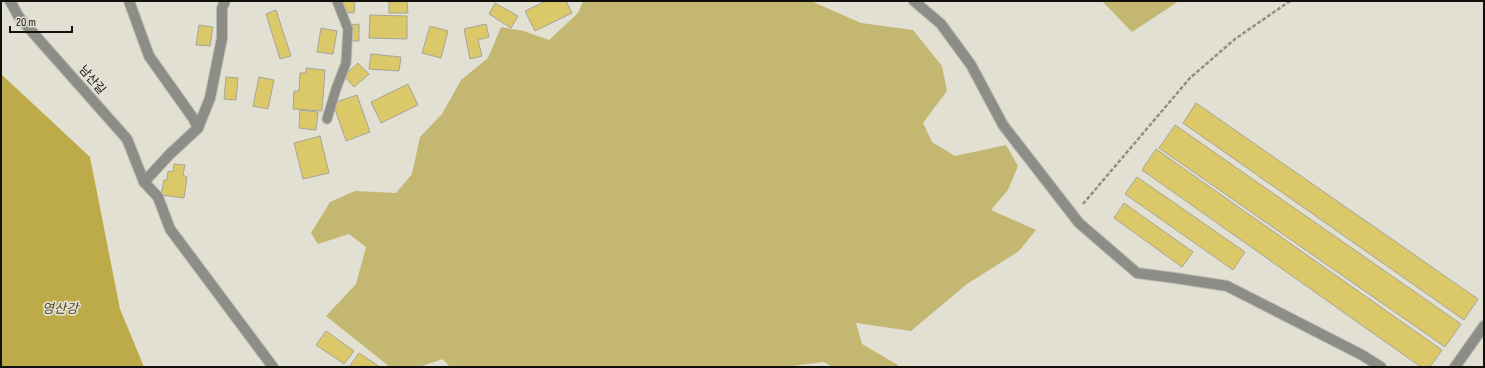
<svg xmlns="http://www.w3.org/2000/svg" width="1485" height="368" font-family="'Sofia Sans Condensed','Noto Sans KR',sans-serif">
  <rect width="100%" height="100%" fill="#e2e0d3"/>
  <g fill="#c4b772">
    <polygon points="583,1 811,1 861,23 913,30 942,66 947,91 923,123 932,142 955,156 1006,145 1018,166 1008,190 991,210 1036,230 1019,251 967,284 911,331 856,323 862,344 898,365 897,367 832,367 824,362 785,367 450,367 443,359 419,367 390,367 326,316 356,284 366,247 349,234 318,244 311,233 330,202 355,191 396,193 412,174 420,137 442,114 461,80 488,58 501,27 524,31 549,40 578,13"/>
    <polygon points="1102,1 1179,1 1132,32"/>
  </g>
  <polygon fill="#bdaa49" points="1,74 90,157 120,309 144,367 1,367"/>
  <g fill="#dbc868" stroke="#a7a59a">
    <polygon points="343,1 355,1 354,13 342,12"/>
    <polygon points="389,1 407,1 408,13 389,13"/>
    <polygon points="546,1 566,1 572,13 535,31 525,11"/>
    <polygon points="495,3 518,16 511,28 489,14"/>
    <polygon points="276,10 291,56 280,59 266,14"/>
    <polygon points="370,15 407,16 407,39 369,38"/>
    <polygon points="359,24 359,41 349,41 349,25"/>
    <polygon points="486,24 489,37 478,40 482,56 470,59 464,29"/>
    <polygon points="199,25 213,27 210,46 196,45"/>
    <polygon points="430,26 448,31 441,58 422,53"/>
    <polygon points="321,28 337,31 333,54 317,52"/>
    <polygon points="371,54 401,57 399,71 369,69"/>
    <polygon points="358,63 369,74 354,87 344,76"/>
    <polygon points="306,68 325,70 322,111 293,109 294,91 299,91 300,73 306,73"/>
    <polygon points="226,77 238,78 236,100 224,99"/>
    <polygon points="259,77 274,80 268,109 253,106"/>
    <polygon points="408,84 418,105 381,123 371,102"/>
    <polygon points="357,95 370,132 346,141 333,103"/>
    <polygon points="1196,103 1478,299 1464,320 1183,123"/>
    <polygon points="300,110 318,112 316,130 299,128"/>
    <polygon points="1175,125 1461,324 1445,347 1159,148"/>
    <polygon points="320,136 329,173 303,179 294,143"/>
    <polygon points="1156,149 1442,350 1430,367 1421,367 1142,170"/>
    <polygon points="174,164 185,165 183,175 187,177 184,198 161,195 164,180 167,180 168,171 173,172"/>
    <polygon points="1137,177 1245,252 1233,270 1125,194"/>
    <polygon points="1124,203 1193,252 1182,267 1114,218"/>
    <polygon points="326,331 354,351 344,364 316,345"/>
    <polygon points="359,353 380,367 349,367"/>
  </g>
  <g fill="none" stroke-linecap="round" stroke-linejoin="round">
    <defs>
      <polyline id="lane" points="327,119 336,89 346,63 348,29 337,1"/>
      <g id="street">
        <polyline points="10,1 19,17 127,139 144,182 158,197 170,229 273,367"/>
        <polyline points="129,1 149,56 193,118 198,128 170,154 144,182"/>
        <polyline points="914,1 941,24 971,65 1003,125 1079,223 1137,273 1175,278 1227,286 1362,355 1381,367"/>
        <polyline points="198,128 210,98 222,38 222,8 225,1"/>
        <polyline points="1455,367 1484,326"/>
      </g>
    </defs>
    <use href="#lane" stroke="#bcbbaf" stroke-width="11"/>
    <use href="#street" stroke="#bcbbaf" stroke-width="12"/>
    <polyline stroke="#918f86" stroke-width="2.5" stroke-dasharray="4 2" stroke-linecap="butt" points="1083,204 1190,78 1235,39 1290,1"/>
    <use href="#lane" stroke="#8d8d88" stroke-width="9"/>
    <use href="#street" stroke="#8d8d88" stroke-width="10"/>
  </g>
  <g text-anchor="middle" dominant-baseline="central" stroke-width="3.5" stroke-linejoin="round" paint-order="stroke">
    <g font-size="12" fill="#11100c" stroke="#e2e0d3">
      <text transform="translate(92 80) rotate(49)">남산길</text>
    </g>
    <g font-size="13" font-style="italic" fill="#4c441c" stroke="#e2e0d3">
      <text x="60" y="309">영산강</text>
    </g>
  </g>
  <rect width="1485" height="368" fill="none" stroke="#11100c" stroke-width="4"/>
  <path d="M10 26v6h62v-6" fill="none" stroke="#11100c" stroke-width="2"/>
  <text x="16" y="26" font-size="12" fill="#11100c" stroke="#e2e0d3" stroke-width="3" paint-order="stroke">20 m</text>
</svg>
